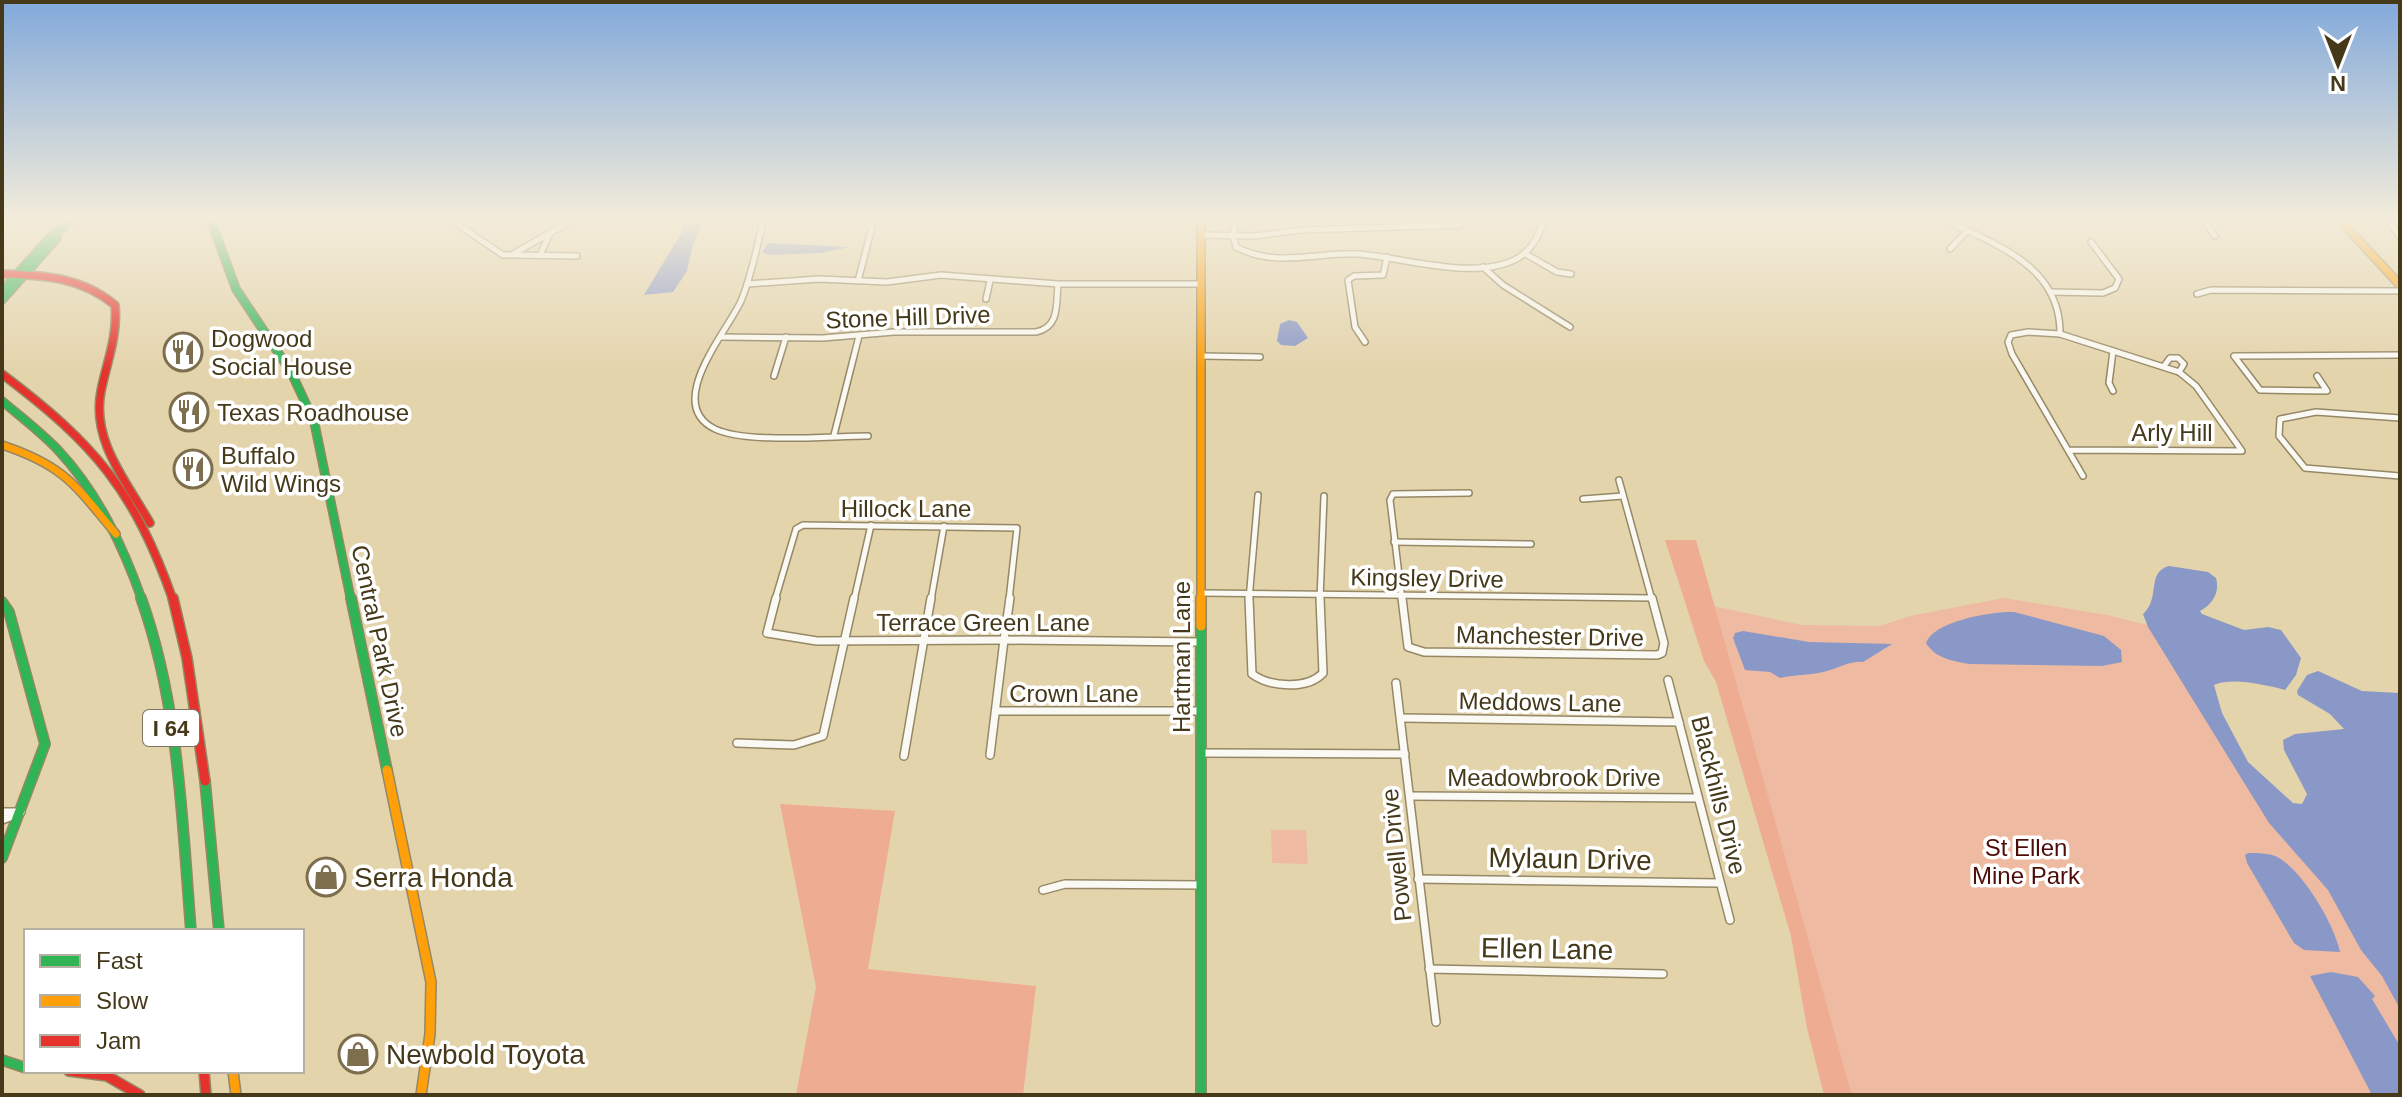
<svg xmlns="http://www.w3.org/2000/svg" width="2402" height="1097" font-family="Helvetica,sans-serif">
  <rect width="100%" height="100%" fill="#e4d4ac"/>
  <g fill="#eebaa2">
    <polygon points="2004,598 2107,615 2152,626 2329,890 2400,1002 2400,1095 1852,1095 1713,606 1802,625 1880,626 1910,616"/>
    <polygon points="1271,830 1306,830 1308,864 1272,863"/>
  </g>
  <g fill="#eeac93">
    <polygon points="1665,540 1696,540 1852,1095 1824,1095 1807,1028 1791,936 1716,682 1704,661"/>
    <polygon points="780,804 895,811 868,969 1036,986 1023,1095 796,1095 816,987"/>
  </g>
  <g fill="#8a98c7">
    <polygon points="680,218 705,218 693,244 687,271 673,292 644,295 682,232"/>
    <polygon points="768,243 850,247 821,253 768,255 762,252"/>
    <polygon points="1289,320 1297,322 1308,338 1295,346 1281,345 1277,341 1280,324"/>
    <path d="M 2169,566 L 2208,572 L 2216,578 C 2220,592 2213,604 2200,611 L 2202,614 L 2244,630 L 2268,627 L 2281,630 L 2301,658 L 2296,675 L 2285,690 C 2265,685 2233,677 2214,685 L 2222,713 L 2248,762 L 2293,803 L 2302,804 L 2307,794 L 2284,750 L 2283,740 L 2295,734 L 2344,729 L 2330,714 L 2298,695 L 2297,691 L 2307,675 L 2318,671 L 2362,691 L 2400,693 L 2400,1009 L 2382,976 L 2361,950 L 2328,890 L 2269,823 L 2148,627 L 2143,614 C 2161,598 2146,572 2169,566 Z"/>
    <path d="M 2014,612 L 2104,636 L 2121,650 L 2122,662 L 2102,666 L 1969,664 C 1952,661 1935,658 1926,643 C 1933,621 1993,611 2014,612 Z"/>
    <path d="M 1743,631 L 1809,642 L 1892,644 L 1863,662 C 1849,660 1834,671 1818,673 C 1806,675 1792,675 1780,678 L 1770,672 L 1745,670 L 1733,638 L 1735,633 Z"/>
    <path d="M 2248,853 C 2259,853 2270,853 2279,858 C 2304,873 2334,924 2340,952 L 2304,950 L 2294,943 L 2247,863 L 2245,855 Z"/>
    <polygon points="2331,972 2358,977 2375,996 2372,999 2400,1046 2400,1095 2372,1095 2310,976"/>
  </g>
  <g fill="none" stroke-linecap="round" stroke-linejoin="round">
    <defs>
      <g id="street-far1">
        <polyline points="467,218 457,224 503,255 511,255 577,218"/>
        <path d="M 764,218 C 757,245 752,275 741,301 C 727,332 663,404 715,429 C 747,444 830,436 868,436"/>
        <path d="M 1229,218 L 1235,228 L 1233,236 L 1236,247 C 1275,268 1316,252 1358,254 C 1403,257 1476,282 1518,258 C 1534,248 1539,234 1545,218"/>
        <path d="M 1941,218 C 1994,244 2061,265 2060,334"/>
        <polyline points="2202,218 2215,236"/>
        <polyline points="2398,218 2389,222 2400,237"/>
        <polyline points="1201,235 1255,236 1300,230 1459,225 1458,218"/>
        <polyline points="1950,249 1967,231"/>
        <polyline points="1524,253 1557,272 1571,274"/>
        <polyline points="514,255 577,256"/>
        <polyline points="540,255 550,233"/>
        <polyline points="1483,267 1503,285 1570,327"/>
        <polyline points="858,281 872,227 863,218"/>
        <polyline points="747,284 819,279 887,282 941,275 1058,284 1201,284"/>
        <polyline points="2050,292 2103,293 2115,288 2119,279 2091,242"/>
        <polyline points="2197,294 2211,290 2400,291"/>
        <polyline points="986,299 990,281"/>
        <path d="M 721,337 L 823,338 L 894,332 L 1036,332 C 1060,327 1056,304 1058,284"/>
        <polyline points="1365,342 1355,327 1348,280 1354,276 1383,275 1387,257"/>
        <polyline points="2113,351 2109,383 2113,391"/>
        <polyline points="1202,356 1260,357"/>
        <polyline points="2164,366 2170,358 2178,358 2184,364 2179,372"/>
        <polyline points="774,376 786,337"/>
        <polyline points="2317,376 2327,391 2260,390 2234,356 2400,355"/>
        <polyline points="2400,418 2316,412 2280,419 2279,436 2305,468 2400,476"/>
        <polyline points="834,435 859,336"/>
        <polyline points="2068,450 2242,451 2196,386 2179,372 2060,334 2028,332 2011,335 2008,342 2012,354 2083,476"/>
        <polyline points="1619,480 1652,600"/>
        <polyline points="1583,499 1623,496"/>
        <polyline points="1394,542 1531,544"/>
        <polyline points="1201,593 1652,598"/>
        <polyline points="775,600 796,529 803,525 1017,528 1009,600"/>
        <polyline points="854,600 871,525"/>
        <polyline points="931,600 944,526"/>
        <polyline points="1249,600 1258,495"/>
        <polyline points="1320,600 1324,496"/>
        <polyline points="1402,600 1390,500 1393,494 1469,493"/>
      </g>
      <g id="street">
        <polyline points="776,598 767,633 817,641 1004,640"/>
        <path d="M 1249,598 L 1252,674 C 1270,687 1307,690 1323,673 L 1320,598"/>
        <polyline points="1402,598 1408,647 1424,652 1657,655 1662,653 1664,643 1652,598"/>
        <polyline points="1004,640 1200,642"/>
        <polyline points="1004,640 1010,598"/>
        <polyline points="1668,680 1730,920"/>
        <polyline points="1396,683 1436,1022"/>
        <polyline points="996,711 1201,711"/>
        <polyline points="1401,718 1679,722"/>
        <polyline points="737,743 794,745 823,736 854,598"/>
        <polyline points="1201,753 1405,754"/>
        <polyline points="990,755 1004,640"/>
        <polyline points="904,756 931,598"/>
        <polyline points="1410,796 1698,798"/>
        <polyline points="2,812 21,812"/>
        <polyline points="2,820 18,814"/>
        <polyline points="1418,879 1720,883"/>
        <polyline points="1043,890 1065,884 1201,885"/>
        <polyline points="1429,969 1663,974"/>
      </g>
      <g id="fast-far1">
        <polyline points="210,218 236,289 291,372 314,421 351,600"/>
        <polyline points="2,291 46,242 73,218"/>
        <polyline points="2,300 57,238"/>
        <path d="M 2,401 C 21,417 41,432 58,450 C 98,493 123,546 142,600"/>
      </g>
      <g id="fast">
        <path d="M 141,598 C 179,704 182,820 191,931"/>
        <polyline points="351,598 387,770"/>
        <polyline points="2,602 9,612 45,744 2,858"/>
        <polyline points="1201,626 1201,1095"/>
        <polyline points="205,781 219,931"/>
        <polyline points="2,1060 26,1068"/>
      </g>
      <g id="slow-far1">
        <polyline points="1201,218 1201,600"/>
        <polyline points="2338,218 2400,285"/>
        <path d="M 2,445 C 65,466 75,485 116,534"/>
      </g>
      <g id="slow">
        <polyline points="1201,598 1201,626"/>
        <polyline points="387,770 431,982 430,1034 421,1095"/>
        <polyline points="233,1071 236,1095"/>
      </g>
      <g id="jam-far1">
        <path d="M 2,274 C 44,275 81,277 115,305 C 118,336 107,361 101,391 C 91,441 127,482 150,523"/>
        <path d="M 2,374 C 95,444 134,490 173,600"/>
      </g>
      <g id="jam">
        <polyline points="173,598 187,658 205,781"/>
        <polyline points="69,1071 107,1076 140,1095"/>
        <polyline points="204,1071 206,1095"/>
      </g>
    </defs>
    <use href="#street-far1" stroke="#948866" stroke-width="8"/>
    <use href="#street" stroke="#948866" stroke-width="10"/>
    <use href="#fast-far1" stroke="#948866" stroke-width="10"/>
    <use href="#fast" stroke="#948866" stroke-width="12"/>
    <use href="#slow-far1" stroke="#948866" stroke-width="10"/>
    <use href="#slow" stroke="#948866" stroke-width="12"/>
    <use href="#jam-far1" stroke="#948866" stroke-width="10"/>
    <use href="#jam" stroke="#948866" stroke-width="12"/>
    <use href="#street-far1" stroke="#fbf9f3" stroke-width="5"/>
    <use href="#street" stroke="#fbf9f3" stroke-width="7"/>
    <use href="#fast-far1" stroke="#30b455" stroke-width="7"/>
    <use href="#fast" stroke="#30b455" stroke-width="9"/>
    <use href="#slow-far1" stroke="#ff9f0a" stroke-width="7"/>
    <use href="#slow" stroke="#ff9f0a" stroke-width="9"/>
    <use href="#jam-far1" stroke="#e5322d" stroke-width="7"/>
    <use href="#jam" stroke="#e5322d" stroke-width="9"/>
  </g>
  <linearGradient id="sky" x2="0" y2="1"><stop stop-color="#82a9db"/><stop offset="0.59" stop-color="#f3ecda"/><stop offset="1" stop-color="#f3ecda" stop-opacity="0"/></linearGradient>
  <rect width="2402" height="372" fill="url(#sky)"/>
  <defs>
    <symbol id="restaurant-ring" viewBox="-11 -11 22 22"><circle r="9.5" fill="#fff" stroke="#7d6f4d" stroke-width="1.5"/><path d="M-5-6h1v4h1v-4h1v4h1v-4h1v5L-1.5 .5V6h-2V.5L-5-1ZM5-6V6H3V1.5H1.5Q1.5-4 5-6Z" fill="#7d6f4d"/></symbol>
    <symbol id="shop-ring" viewBox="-11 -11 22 22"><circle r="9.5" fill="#fff" stroke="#7d6f4d" stroke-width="1.5"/><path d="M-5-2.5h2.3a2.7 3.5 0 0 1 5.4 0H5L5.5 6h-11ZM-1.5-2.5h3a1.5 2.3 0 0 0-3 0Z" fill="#7d6f4d"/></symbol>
  </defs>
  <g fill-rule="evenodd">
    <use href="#restaurant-ring" x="161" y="330" width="44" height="44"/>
    <use href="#restaurant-ring" x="167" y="390" width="44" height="44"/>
    <use href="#restaurant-ring" x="171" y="447" width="44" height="44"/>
    <use href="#shop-ring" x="304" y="855" width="44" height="44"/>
    <use href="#shop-ring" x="336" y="1032" width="44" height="44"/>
  </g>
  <g text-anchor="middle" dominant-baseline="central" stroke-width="7" stroke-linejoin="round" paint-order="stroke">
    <rect fill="#fff" stroke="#7d745f" stroke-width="2" x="143" y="710" width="56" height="36" rx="6"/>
    <g font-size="22" font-weight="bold" fill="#45391a">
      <text x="171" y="728">I 64</text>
    </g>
    <g font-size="24" fill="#45391a" stroke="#fff">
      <text transform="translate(908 317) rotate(-2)">Stone Hill Drive</text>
      <text x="2172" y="432">Arly Hill</text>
      <text x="906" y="508">Hillock Lane</text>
      <text transform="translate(1427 578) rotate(1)">Kingsley Drive</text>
      <text x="983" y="622">Terrace Green Lane</text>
      <text transform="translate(1550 636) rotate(1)">Manchester Drive</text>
      <text transform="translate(380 641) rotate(78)">Central Park Drive</text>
      <text transform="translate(1181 657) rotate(-90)">Hartman Lane</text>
      <text x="1074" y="693">Crown Lane</text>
      <text transform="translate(1540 702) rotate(1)">Meddows Lane</text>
      <text x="1554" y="777">Meadowbrook Drive</text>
      <text transform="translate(1719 795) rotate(76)">Blackhills Drive</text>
      <text transform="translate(1396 855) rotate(-96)">Powell Drive</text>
    </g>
    <g font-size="24" fill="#45391a" stroke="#fff" text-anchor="start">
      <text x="211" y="338">Dogwood<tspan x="211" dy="28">Social House</tspan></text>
      <text x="217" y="412">Texas Roadhouse</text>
      <text x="221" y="455">Buffalo<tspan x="221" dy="28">Wild Wings</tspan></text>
    </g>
    <g font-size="24" fill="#4e0d09" stroke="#fff">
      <text x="2026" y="847">St Ellen<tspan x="2026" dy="28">Mine Park</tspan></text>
    </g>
    <g font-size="28" fill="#45391a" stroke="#fff">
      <text transform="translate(1570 859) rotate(1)">Mylaun Drive</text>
      <text transform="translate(1547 949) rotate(1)">Ellen Lane</text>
    </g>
    <g font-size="28" fill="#45391a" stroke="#fff" text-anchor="start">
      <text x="354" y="877">Serra Honda</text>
      <text x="386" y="1054">Newbold Toyota</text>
    </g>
  </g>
  <rect width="2402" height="1097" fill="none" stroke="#45391a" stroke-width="8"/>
  <rect x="24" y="929" width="280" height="144" fill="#ffffff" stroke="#b5b0a3" stroke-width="2"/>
  <rect x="40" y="955" width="40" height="12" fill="#30b455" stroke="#b5b0a3" stroke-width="2"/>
  <text x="96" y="969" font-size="24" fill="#45391a">Fast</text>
  <rect x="40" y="995" width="40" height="12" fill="#ff9f0a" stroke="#b5b0a3" stroke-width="2"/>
  <text x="96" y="1009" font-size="24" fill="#45391a">Slow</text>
  <rect x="40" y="1035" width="40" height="12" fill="#e5322d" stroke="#b5b0a3" stroke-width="2"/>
  <text x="96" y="1049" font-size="24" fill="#45391a">Jam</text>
  <g transform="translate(2338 64) rotate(180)" stroke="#ffffff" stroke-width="6" paint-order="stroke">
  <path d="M0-6L14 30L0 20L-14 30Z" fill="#45391a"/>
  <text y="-12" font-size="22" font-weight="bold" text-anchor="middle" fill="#45391a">N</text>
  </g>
</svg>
